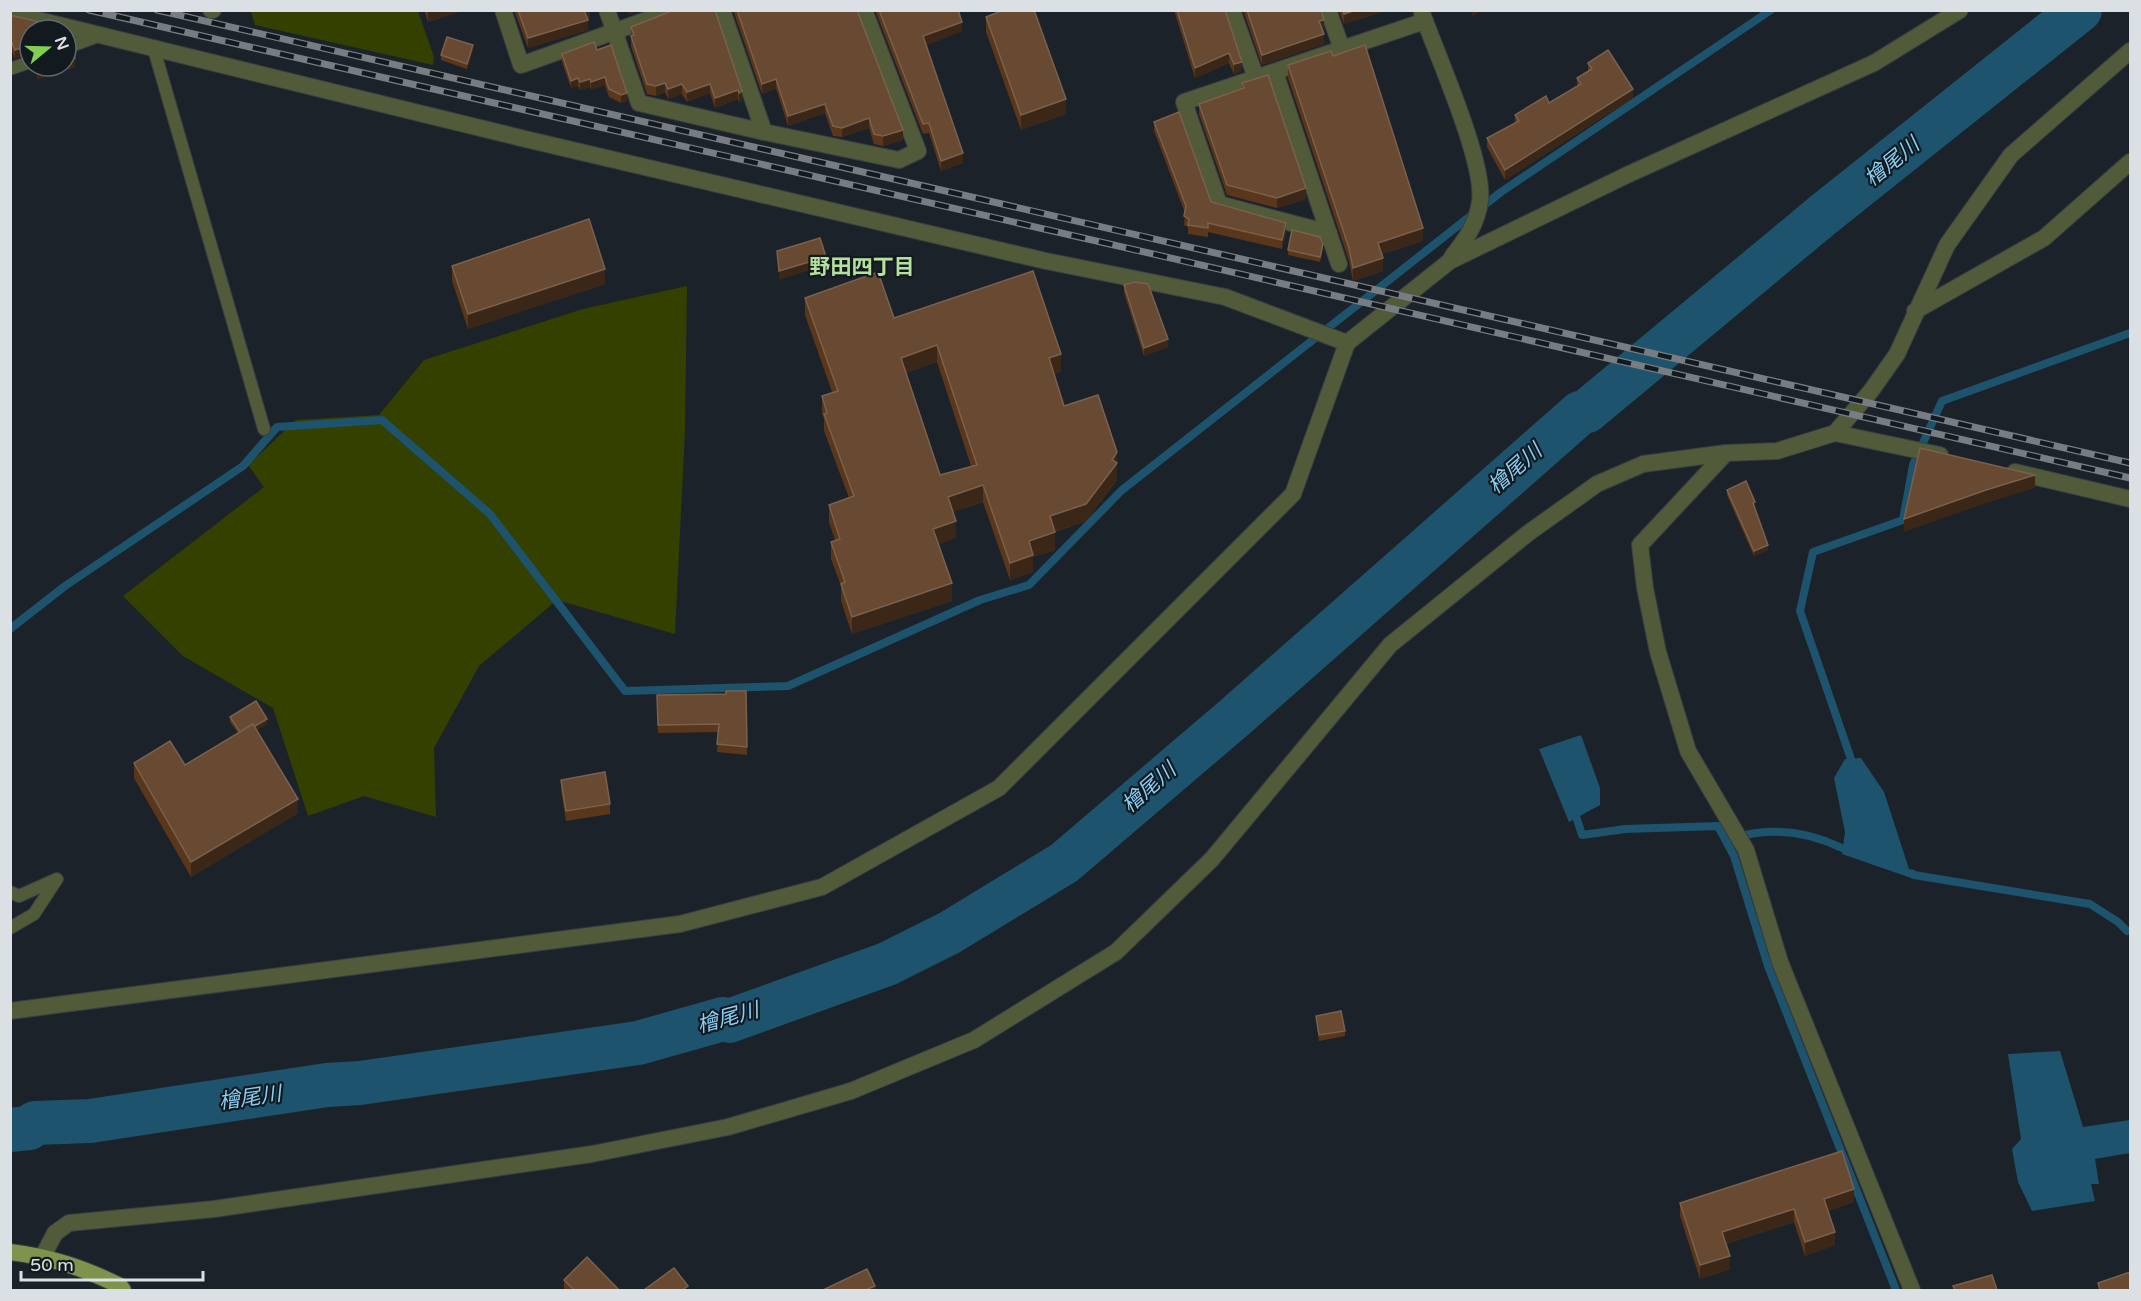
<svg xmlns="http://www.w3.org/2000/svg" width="2141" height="1301" font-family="'Varela Round','Noto Sans JP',sans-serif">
  <rect width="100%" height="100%" fill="#1c2229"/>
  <g fill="#344000">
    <polygon points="254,11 418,11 434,57 433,65 255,25 251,12"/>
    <polygon points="687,286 685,431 675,634 557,600 479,666 434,748 436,817 364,796 308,816 273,708 183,656 123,596 264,487 248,465 296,420 379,415 424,360 583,309"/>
  </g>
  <g fill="#1d536c">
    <polygon points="1581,735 1600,788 1600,805 1569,822 1539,749"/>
    <polygon points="1861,758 1884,792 1909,869 1915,870 1914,879 1842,854 1845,832 1834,778 1845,759"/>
    <polygon points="2060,1051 2083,1127 2130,1120 2130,1153 2095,1159 2099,1184 2091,1184 2095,1201 2032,1211 2018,1182 2012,1149 2021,1139 2008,1054"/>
  </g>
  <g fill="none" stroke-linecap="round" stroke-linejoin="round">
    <g stroke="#1d536c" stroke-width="8">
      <polyline points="10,629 65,586 243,466 277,427 382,420 490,514 625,691 788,686 980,600 1029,585 1122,490 1501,192 1771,10"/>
      <polyline points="1851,759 1800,611 1813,552 1903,520 1913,465 1942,401 2130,333"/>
      <polyline points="1577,819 1582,835 1625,829 1718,826 1734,856 1768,966 1896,1290"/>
      <path d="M 1737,837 C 1773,827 1809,832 1842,848"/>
      <polyline points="1914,875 2090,904 2118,922 2127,931"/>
    </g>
    <polyline stroke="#1d536c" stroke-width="44" points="10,1130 29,1128 35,1123 90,1121 327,1085 360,1083 638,1043 723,1019 729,1021 887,964 949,933 1064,863 1235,717 1580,413 1587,411 1824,214 2080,10"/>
    <defs>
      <g id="service">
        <polyline points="153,46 264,429"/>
        <polyline points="66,48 101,35"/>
        <polyline points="10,69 30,62"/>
        <polyline points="10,892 19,896 57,879 34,914 10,928"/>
      </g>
      <g id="minor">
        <polyline points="211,10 213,10"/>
        <polyline points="503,10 521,65 674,10"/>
        <polyline points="607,10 639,103 764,132"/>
        <polyline points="722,10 764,132 899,160 918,151 864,10"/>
        <polyline points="1232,10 1256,78"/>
        <polyline points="1328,10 1342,49"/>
        <polyline points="10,13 521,138 1046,261 1225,297 1347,343 1293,494 999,788 822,887 680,924 10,1011"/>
        <path d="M 1422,13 C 1437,55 1485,162 1480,201 C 1477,224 1466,239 1452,257"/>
        <polyline points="1275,72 1339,264"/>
        <polyline points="1329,233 1219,204 1184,102 1425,21"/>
        <polyline points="1450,261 1627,175 1874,63 1960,10"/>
        <polyline points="1915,311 2044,238 2130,162"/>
        <polyline points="1835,433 1871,391 1897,354 1947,245 2011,155 2130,51"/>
        <polyline points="1726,453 1640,545 1645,588 1658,652 1688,751 1746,850 1780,962 1912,1290"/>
        <polyline points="43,1256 55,1233 69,1223 214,1209 592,1154 728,1127 851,1091 974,1040 1116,952 1212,859 1390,645 1527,534 1597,484 1643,464 1726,453"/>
      </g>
      <g id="tertiary">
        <polyline points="1347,343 1450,261"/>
        <polyline points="1726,453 1777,451 1835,433 1940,455"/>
        <polyline points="2015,472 2130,499"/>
      </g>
      <path id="primary" d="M 10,1252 C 51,1257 84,1268 120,1286 L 123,1290"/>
    </defs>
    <use href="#service" stroke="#373d43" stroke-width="14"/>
    <use href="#minor" stroke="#373d43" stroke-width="18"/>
    <use href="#tertiary" stroke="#373d43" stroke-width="18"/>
    <use href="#primary" stroke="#373d43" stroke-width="18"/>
    <use href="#service" stroke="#515a39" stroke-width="12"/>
    <use href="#minor" stroke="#515a39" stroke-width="16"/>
    <use href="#tertiary" stroke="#515a39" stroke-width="16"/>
    <use href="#primary" stroke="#80934d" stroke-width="16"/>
    <defs>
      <g id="rail">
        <polyline points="89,10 2130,478"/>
        <polyline points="157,10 2130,463"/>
      </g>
    </defs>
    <use href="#rail" stroke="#787d83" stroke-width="7"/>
    <use href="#rail" stroke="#12191f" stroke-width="4.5" stroke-dasharray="14" stroke-linecap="butt"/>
  </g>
  <g fill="#5a371b" fill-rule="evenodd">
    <polygon points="424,10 464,10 428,22"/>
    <polygon points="514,10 590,10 590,18 587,19 588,30 528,48"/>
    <polygon points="714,10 742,101 739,102 738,99 715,108 710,93 687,102 682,94 668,99 665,92 656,96 647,94 631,46 631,27"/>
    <polygon points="733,10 857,10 903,140 883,146 874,144 869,128 842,137 833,136 825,113 788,126 776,88 762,94"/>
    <polygon points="875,10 958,10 962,31 926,45 963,163 941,171 929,133 923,134"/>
    <polygon points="1174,10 1225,10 1242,71 1234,74 1229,63 1195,78"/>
    <polygon points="1243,10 1321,10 1324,30 1323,30 1324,44 1262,65"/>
    <polygon points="1339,10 1388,10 1344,24"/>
    <polygon points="10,15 65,30 30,30 15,59 10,46"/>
    <polygon points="986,17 1066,114 1021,130 986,32"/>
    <polygon points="473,50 467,69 441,60 441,55"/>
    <polygon points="597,50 627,101 621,103 609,97 605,85 591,90 590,87 580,90 578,86 571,88 562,62 562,54"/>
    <polygon points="1333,56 1423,241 1382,254 1383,271 1353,281 1349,261 1288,78 1288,65"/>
    <polygon points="1588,63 1633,98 1505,180 1487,147 1487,138 1515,123 1515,115 1549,103 1577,86 1577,78 1588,72"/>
    <polygon points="35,66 66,66 75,67 38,79"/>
    <polygon points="1242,83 1306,199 1277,208 1227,195 1199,114 1199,104 1242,88"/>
    <polygon points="1154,122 1211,202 1286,233 1282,249 1208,232 1208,237 1188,234 1188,227 1184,225 1185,213 1154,131"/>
    <polygon points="1323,249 1320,262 1288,255 1288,250"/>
    <polygon points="452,266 605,284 468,329 452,281"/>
    <polygon points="1124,285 1168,347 1144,356 1124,293"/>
    <path d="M 805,298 L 894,318 L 1061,371 L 1054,374 L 1064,406 L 1117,452 L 1117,480 L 1086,521 L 1055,532 L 1055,550 L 1033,557 L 1033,572 L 1010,580 L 983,502 L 953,512 L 956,538 L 938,544 L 952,601 L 852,634 L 841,601 L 841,586 L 831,559 L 831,542 L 835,540 L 829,522 L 829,505 L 849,498 L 824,431 L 824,419 L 822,413 L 822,396 L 832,392 L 805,315 ZM 937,362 L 971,466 L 940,475 L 906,373 Z"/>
    <polygon points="1727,490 1755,507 1754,508 1768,550 1754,556 1727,495"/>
    <polygon points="746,691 747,755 717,752 718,732 658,733 657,695 726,694"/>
    <polygon points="230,717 267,724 257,730 298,813 191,877 134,778 134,763 185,765 238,733 230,722"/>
    <polygon points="561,780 610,804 610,814 566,821 561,790"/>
    <polygon points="1316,1016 1345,1031 1345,1036 1319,1041"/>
    <polygon points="1854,1202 1828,1211 1835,1245 1805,1256 1794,1222 1726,1244 1730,1269 1700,1279 1680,1216 1680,1203"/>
    <polygon points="564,1280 619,1290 564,1290"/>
  </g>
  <g fill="#3b2718">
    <polygon points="434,10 464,10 428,22 428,12"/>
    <polygon points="584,10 590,10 590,18 584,20"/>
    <polygon points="628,10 643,10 628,15"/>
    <polygon points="1356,10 1388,10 1344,24 1344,14"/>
    <polygon points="1472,10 1485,10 1472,16"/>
    <polygon points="588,20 588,30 528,48 528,38"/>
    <polygon points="1324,20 1324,30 1319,31 1319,21"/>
    <polygon points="962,22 962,31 923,46 923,36"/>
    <polygon points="1324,34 1324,44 1262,65 1262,55"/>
    <polygon points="30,45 30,54 15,59 15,50"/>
    <polygon points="473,45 473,50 467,69 467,64"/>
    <polygon points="1229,53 1229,63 1195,78 1195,68"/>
    <polygon points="75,58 75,67 38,79 38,70 51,66 66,66 66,61"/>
    <polygon points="1242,62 1242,71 1234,74 1234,64"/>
    <polygon points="605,77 605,85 591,90 591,82"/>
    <polygon points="578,78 578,86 571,88 571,81"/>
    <polygon points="590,79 590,87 580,90 580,82"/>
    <polygon points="776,79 776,88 762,94 762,84"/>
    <polygon points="665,83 665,92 656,96 656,86"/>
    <polygon points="682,84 682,94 668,99 668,89"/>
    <polygon points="710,84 710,93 687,102 687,92"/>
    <polygon points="1633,89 1633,98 1505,180 1505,170"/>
    <polygon points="738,90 738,99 715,108 715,98"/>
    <polygon points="742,91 742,101 739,102 739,93"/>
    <polygon points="627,93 627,101 621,103 621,95"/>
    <polygon points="1066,99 1066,114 1021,130 1021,115"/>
    <polygon points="825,104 825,113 788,126 788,116"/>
    <polygon points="869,118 869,128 842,137 842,128"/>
    <polygon points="903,130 903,140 883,146 883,136"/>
    <polygon points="963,153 963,163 941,171 941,161"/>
    <polygon points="1306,188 1306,199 1277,208 1277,198"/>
    <polygon points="1286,223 1286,233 1282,249 1282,240"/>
    <polygon points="1423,228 1423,241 1378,255 1378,243"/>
    <polygon points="826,257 826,265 779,280 779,271"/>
    <polygon points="1383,258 1383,271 1353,281 1353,268"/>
    <polygon points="605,269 605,284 468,329 468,314"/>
    <polygon points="1168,339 1168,347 1144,356 1144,348"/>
    <polygon points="937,345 937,362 901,375 901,358"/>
    <polygon points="1061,354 1061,371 1049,375 1049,358"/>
    <polygon points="1117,452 1117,480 1086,521 1050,533 1050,516 1112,460"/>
    <polygon points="2035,475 2035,488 1986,503 1904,532 1904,519 1986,490"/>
    <polygon points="983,485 983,502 948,514 948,497"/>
    <polygon points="956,521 956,538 933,546 933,529"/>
    <polygon points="1055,532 1055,550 1033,557 1033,572 1010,580 1010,563 1029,541"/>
    <polygon points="1768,545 1768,550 1754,556 1754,551"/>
    <polygon points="952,583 952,601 852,634 852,617"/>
    <polygon points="267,719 267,724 242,740 242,735"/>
    <polygon points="298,799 298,813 191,877 191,862"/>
    <polygon points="1854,1189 1854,1202 1824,1212 1824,1199"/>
    <polygon points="1794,1209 1794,1222 1722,1245 1722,1232"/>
    <polygon points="1835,1232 1835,1245 1805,1256 1805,1242"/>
    <polygon points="1730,1256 1730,1269 1700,1279 1700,1265"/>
    <polygon points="875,1286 875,1290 865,1290"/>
  </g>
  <g fill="#684931" stroke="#7a614d" stroke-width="1.5" fill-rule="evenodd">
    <polygon points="518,10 584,10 588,20 528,38"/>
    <polygon points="674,10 715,10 742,91 739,93 738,90 715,98 710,84 687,92 682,84 668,89 665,83 656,86 647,84 631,36 634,35 631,27"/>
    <polygon points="737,10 857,10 903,130 883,136 874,134 869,118 842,128 833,126 825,104 788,116 776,79 762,84"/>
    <polygon points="879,10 958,10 962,22 923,36 963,153 941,161 929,123 923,124"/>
    <polygon points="1004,10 1034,10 1066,99 1021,115 986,17"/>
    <polygon points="1177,10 1225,10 1242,62 1234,64 1229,53 1195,68"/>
    <polygon points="1247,10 1321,10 1324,20 1319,21 1324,34 1262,55"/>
    <polygon points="1343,10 1356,10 1344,14"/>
    <polygon points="10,15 65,28 64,30 30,30 30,45 15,50 10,38"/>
    <polygon points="447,37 473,45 467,64 441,55"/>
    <polygon points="594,42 597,50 611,45 627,93 621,95 609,89 605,77 591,82 590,79 580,82 578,78 571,81 562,54"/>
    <polygon points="1365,45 1423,228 1378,243 1383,258 1353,268 1349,248 1288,65 1331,51 1333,56"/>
    <polygon points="71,46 75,58 66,61 66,47"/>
    <polygon points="1608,50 1633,89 1505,170 1487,138 1519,121 1515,115 1546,96 1549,103 1581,84 1577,78 1592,69 1588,63"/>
    <polygon points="37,66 51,66 38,70"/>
    <polygon points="1268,75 1306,188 1277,198 1227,185 1199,104 1244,88 1242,83"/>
    <polygon points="1179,112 1211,202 1286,223 1282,240 1208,223 1208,228 1188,225 1189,219 1184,216 1186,206 1154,122"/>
    <polygon points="589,219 605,269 468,314 452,266"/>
    <polygon points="1292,230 1320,237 1323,244 1320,257 1288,250"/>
    <polygon points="820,238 826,257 779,271 777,251"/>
    <path d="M 1033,271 L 1061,354 L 1049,358 L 1064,406 L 1098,395 L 1117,452 L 1112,460 L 1117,463 L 1086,504 L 1050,516 L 1055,532 L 1029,541 L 1033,555 L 1010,563 L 983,485 L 948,497 L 956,521 L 933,529 L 952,583 L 852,617 L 841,584 L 845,582 L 831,542 L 840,539 L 829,505 L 854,496 L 824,414 L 827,413 L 822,396 L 838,391 L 805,298 L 878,272 L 894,318 ZM 937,345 L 977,465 L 940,475 L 901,358 Z"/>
    <polygon points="1135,282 1148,284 1168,339 1144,348 1124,285"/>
    <polygon points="1920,448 2035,475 1986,490 1904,519"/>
    <polygon points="1746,481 1755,502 1753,503 1768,545 1754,551 1727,490"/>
    <polygon points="726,691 746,691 747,747 717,744 719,724 658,725 657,695 726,694"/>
    <polygon points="256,701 267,719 255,726 253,724 240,732 230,717"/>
    <polygon points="253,724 298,799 191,862 134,763 170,741 185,765"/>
    <polygon points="605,772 610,804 566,811 561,780"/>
    <polygon points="1341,1011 1345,1031 1319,1035 1316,1016"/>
    <polygon points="1842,1151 1854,1189 1824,1199 1835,1232 1805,1242 1794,1209 1722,1232 1730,1256 1700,1265 1680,1203"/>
    <polygon points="587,1257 619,1290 574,1290 564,1280"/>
    <polygon points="674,1268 688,1286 682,1290 644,1290"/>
    <polygon points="867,1269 875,1286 865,1290 823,1290"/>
    <polygon points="2130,1272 2130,1290 2100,1290 2098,1283"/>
    <polygon points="1992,1275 1997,1290 1955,1290 1953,1286"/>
  </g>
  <g text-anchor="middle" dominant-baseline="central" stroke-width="4.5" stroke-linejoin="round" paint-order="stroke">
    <g font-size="21" font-style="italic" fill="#89cff4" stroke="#12191f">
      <text transform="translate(1892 162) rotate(-39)">檜尾川</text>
      <text transform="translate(1515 469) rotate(-41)">檜尾川</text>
      <text transform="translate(1149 788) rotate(-41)">檜尾川</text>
      <text transform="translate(728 1018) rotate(-15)">檜尾川</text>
      <text transform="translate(250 1098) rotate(-8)">檜尾川</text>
    </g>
    <g font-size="21" font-weight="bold" fill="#b5e19f" stroke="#12191f">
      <text x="862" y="267">野田四丁目</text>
    </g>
  </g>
  <rect width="2141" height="1301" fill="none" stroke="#dbe0e4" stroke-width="24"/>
  <g transform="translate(48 48) rotate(71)"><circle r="28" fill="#12191f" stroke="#62696e" stroke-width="1.5"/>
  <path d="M0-4.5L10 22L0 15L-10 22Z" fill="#81d051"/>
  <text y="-9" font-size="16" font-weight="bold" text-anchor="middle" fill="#dbe0e4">N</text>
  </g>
  <path d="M21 1271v9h182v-9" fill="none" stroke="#dbe0e4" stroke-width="3"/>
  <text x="30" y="1271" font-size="18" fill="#dbe0e4" stroke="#12191f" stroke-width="4.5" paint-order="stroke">50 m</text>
</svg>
